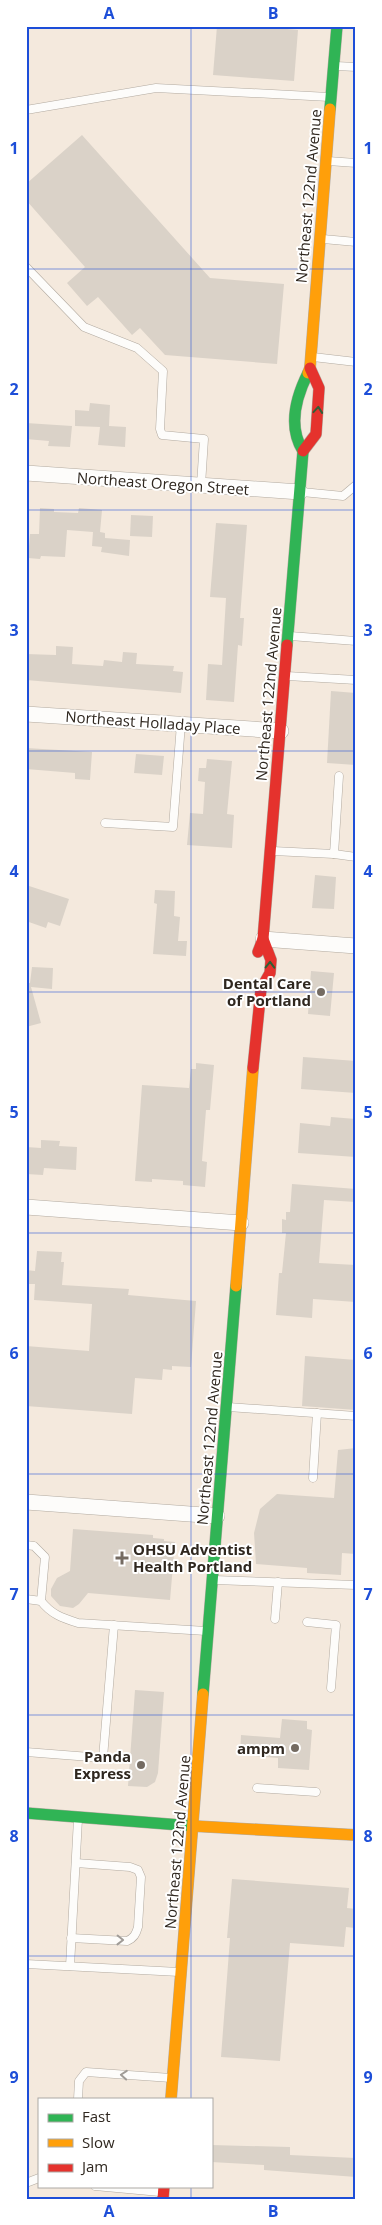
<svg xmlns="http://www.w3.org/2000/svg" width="382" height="2225" font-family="'Open Sans',sans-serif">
  <rect width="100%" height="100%" fill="#f4e9dd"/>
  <g fill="#dad2c8">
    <polygon points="217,26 253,26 298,30 294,81 213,75"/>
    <polygon points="82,135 210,278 284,284 277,364 165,355 140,328 132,335 98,297 87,306 67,283 85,267 26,200 26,184"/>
    <polygon points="90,403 110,405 109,426 126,427 125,447 98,445 100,427 75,426 75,410 89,411"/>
    <polygon points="26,423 72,426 70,447 48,446 49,441 26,439"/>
    <polygon points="40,508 54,509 54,512 78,513 79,508 102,510 100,532 105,533 105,538 130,540 129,556 101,552 102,547 92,546 93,532 67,530 65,557 41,556 40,559 28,558 30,534 39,534"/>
    <polygon points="131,515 153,516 152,537 130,536"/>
    <polygon points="216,523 247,525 240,618 244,618 242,646 238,645 234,702 206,700 208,664 222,665 226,598 210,597"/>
    <polygon points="56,646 73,647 72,664 103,666 104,660 122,662 123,652 137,653 136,664 174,666 173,671 183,672 181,693 26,680 26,654 56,655"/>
    <polygon points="331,691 356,693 356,765 327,763"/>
    <polygon points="26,748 92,752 90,780 75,779 75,773 26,769"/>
    <polygon points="136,754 164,756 162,775 134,773"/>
    <polygon points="207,759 232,761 227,814 234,815 232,848 187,845 190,813 203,814 205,782 198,781 199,768 206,768"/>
    <polygon points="315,875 336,877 334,909 312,908"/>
    <polygon points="26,885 69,899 60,926 48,922 46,928 26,921"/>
    <polygon points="155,890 175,891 174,916 180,917 178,941 187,941 186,956 153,954 157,904 154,903"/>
    <polygon points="32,967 53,968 52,989 31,987 41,1023 26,1027 26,983 30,983"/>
    <polygon points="311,971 334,973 330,1016 308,1014"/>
    <polygon points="303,1057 356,1061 356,1093 301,1089"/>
    <polygon points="196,1063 214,1065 210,1110 206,1110 202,1161 207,1162 205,1187 183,1185 183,1181 152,1179 152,1182 135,1181 142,1085 189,1088 191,1069 196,1069"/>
    <polygon points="331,1117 356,1119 356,1157 298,1153 300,1123 330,1126"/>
    <polygon points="41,1140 60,1141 59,1146 77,1147 76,1170 44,1168 43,1175 26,1174 26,1147 41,1148"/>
    <polygon points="292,1184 356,1189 356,1202 324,1200 319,1263 356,1265 356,1302 313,1299 312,1318 276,1315 279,1273 282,1273 286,1233 282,1233 282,1219 286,1220 286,1212 290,1212"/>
    <polygon points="37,1251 62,1252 61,1262 64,1262 62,1285 129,1289 128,1295 196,1301 191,1367 172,1366 172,1370 163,1369 162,1380 135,1378 132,1414 26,1406 26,1346 89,1351 92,1304 34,1300 35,1284 26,1284 26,1270 35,1271"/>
    <polygon points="305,1356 356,1360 356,1410 302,1406"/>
    <polygon points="356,1448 356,1554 342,1553 341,1575 307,1573 307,1568 256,1564 254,1533 260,1509 277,1494 334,1498 338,1450"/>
    <polygon points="73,1529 153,1535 153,1538 164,1539 164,1541 175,1542 170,1600 88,1593 79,1604 73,1608 60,1606 51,1596 51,1589 57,1578 70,1571"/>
    <polygon points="135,1690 164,1692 158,1773 155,1782 147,1787 128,1786"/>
    <polygon points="282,1719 307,1721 307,1729 312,1730 309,1770 278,1768 278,1758 240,1755 241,1735 280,1738"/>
    <polygon points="232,1879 349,1888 347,1908 356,1909 355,1928 346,1927 344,1947 290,1943 280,2061 221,2057 230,1938 227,1938"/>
    <polygon points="211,2145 290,2147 290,2155 356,2158 356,2177 264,2170 264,2165 211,2162"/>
  </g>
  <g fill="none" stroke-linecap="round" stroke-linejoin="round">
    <defs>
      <g id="lane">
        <polyline points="336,66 356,67"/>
        <polyline points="26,110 156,88 329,97"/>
        <polyline points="328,161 356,163"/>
        <polyline points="323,239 356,242"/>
        <polyline points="26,267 84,327 137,348 163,371 160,429 162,435 204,439 201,485"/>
        <polyline points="313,357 356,362"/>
        <polyline points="302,492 343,496 356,485"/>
        <polyline points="290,636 356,641"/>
        <polyline points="287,676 356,680"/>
        <polyline points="105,823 173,827 181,724"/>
        <polyline points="273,851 334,854 339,776"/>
        <polyline points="334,854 356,857"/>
        <polyline points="228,1407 356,1416"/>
        <polyline points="313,1478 317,1413"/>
        <polyline points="26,1545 34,1546 45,1557 41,1601 26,1599"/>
        <polyline points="214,1580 356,1585"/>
        <path d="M 41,1601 C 51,1614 62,1618 78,1623 L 206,1631"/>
        <polyline points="275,1619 278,1582"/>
        <polyline points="307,1622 336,1625 331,1688"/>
        <polyline points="26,1752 103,1758 114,1625"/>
        <polyline points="257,1788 316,1792"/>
        <path d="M 71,1938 L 127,1941 C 134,1938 136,1934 138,1927 L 141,1877 L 138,1870 L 130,1867 L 76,1863"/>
        <polyline points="26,1964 179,1972"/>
        <polyline points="70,1966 78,1819"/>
        <polyline points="78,2099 79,2081 86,2072 171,2078"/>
        <polyline points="26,2183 39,2178"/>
        <polyline points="95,2186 160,2192"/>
      </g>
      <g id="street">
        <polyline points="26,473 300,492"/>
        <polyline points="26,714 281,731"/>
        <polyline points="263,939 356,946"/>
        <polyline points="26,1207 241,1223"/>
        <polyline points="26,1502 217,1516"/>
      </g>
      <g id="fast">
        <polyline points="330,109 337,26"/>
        <path d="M 287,645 L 303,451 C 288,427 296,397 308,373"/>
        <polyline points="203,1694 236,1286"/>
        <polyline points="26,1813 193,1826"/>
      </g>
      <g id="slow">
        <polyline points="308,373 310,368 330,109"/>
        <polyline points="236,1286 253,1068"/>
        <polyline points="193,1826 356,1835"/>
        <polyline points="171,2099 203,1694"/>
      </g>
      <g id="jam">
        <polyline points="303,451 316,434 319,388 310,368"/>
        <polyline points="258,952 263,939 287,645"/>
        <polyline points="253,1068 261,989 270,973 271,960 263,939"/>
        <polyline points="163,2199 164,2186"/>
      </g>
    </defs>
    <use href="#lane" stroke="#b2aaa0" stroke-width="9"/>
    <use href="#street" stroke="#b2aaa0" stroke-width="16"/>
    <use href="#fast" stroke="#b2aaa0" stroke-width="12"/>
    <use href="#slow" stroke="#b2aaa0" stroke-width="12"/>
    <use href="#jam" stroke="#b2aaa0" stroke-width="12"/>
    <use href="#lane" stroke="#fdfcfa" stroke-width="8"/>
    <use href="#street" stroke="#fdfcfa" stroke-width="15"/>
    <use href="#fast" stroke="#30b455" stroke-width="11"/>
    <use href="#slow" stroke="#ff9f0a" stroke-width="11"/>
    <use href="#jam" stroke="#e5322d" stroke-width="11"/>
  </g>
  <defs><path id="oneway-chevron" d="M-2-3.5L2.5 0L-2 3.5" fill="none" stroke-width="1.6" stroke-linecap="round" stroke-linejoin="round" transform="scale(1.25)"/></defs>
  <g stroke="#2f5f35">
    <use href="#oneway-chevron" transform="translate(318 410) rotate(-85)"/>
    <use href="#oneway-chevron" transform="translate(270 965) rotate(-89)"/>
  </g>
  <g stroke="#a09c97">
    <use href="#oneway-chevron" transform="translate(120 1940) rotate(1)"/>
    <use href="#oneway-chevron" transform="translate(124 2075) rotate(-176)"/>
  </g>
  <path fill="none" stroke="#1d4ed8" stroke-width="1" stroke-opacity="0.55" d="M 191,26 L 191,2099M 26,269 L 356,269M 26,510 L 356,510M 26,751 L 356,751M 26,992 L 356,992M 26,1233 L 356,1233M 26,1474 L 356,1474M 26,1715 L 356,1715M 26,1956 L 356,1956M 191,2186 L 191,2199"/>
  <g fill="#746b62" stroke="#fff" stroke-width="2">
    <circle cx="321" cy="992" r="5"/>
    <path d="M119.5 1550.5h5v5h5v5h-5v5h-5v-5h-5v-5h5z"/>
    <circle cx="295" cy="1748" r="5"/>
    <circle cx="141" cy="1765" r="5"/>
  </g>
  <g text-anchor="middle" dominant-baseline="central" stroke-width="4" stroke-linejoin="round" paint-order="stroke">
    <g font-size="15" fill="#2f271f" stroke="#fff">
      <text transform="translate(308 196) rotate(-85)">Northeast 122nd Avenue</text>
      <text transform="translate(163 483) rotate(4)">Northeast Oregon Street</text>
      <text transform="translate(268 694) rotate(-85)">Northeast 122nd Avenue</text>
      <text transform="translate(153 722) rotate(4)">Northeast Holladay Place</text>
      <text transform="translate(209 1438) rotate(-85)">Northeast 122nd Avenue</text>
      <text transform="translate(177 1842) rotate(-85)">Northeast 122nd Avenue</text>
    </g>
    <g font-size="15" font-weight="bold" fill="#2f271f" stroke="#fff" text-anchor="end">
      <text x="311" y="983">Dental Care<tspan x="311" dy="17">of Portland</tspan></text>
      <text x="133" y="1549" text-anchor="start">OHSU Adventist<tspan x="133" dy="17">Health Portland</tspan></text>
      <text x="285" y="1748">ampm</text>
      <text x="131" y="1756">Panda<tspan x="131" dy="17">Express</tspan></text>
    </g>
  </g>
  <rect width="382" height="2225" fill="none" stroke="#ffffff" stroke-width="55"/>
  <rect x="38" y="2098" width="175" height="90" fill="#ffffff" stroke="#aca9a5"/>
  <rect x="48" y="2114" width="25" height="8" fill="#30b455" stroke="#aca9a5"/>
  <text x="82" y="2122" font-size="15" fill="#2f271f">Fast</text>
  <rect x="48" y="2139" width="25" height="8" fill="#ff9f0a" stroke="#aca9a5"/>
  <text x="82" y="2148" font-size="15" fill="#2f271f">Slow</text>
  <rect x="48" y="2164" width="25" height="8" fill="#e5322d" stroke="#aca9a5"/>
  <text x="82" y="2172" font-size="15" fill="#2f271f">Jam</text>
  <rect x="28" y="28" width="326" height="2170" fill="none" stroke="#1d4ed8" stroke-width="2"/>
  <g font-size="16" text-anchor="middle" font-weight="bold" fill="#1d4ed8">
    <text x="109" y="19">A</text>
    <text x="273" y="19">B</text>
    <text x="14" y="154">1</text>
    <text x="368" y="154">1</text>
    <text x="14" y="395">2</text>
    <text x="368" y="395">2</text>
    <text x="14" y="636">3</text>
    <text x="368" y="636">3</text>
    <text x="14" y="877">4</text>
    <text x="368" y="877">4</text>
    <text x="14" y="1118">5</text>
    <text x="368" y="1118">5</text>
    <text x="14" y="1359">6</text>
    <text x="368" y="1359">6</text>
    <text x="14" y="1600">7</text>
    <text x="368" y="1600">7</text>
    <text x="14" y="1842">8</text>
    <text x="368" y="1842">8</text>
    <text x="14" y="2083">9</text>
    <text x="368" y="2083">9</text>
    <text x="109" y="2217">A</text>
    <text x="273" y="2217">B</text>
  </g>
</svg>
